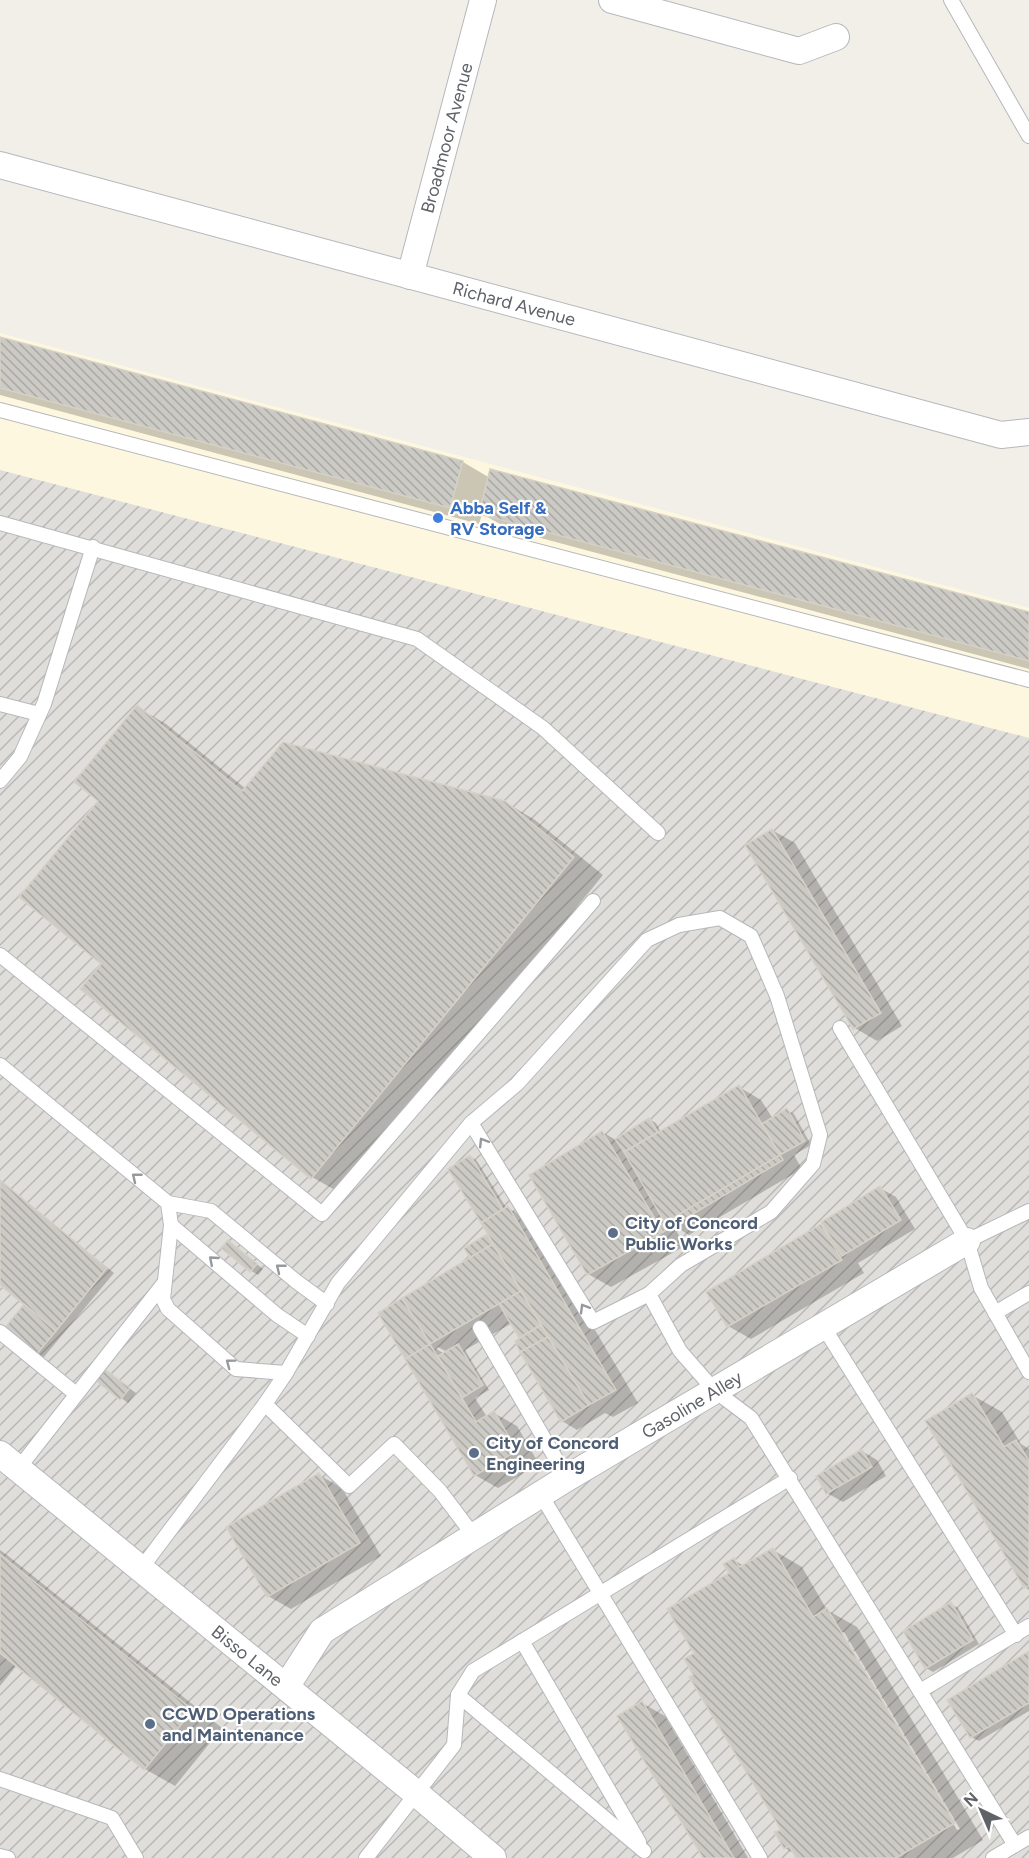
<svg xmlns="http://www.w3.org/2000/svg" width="1029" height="1858" font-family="Figtree,sans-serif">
  <defs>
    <pattern id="industrial-furrows" width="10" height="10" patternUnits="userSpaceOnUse" patternTransform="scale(1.5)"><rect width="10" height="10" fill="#e0deda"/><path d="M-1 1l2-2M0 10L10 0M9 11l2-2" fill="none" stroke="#b9b8b5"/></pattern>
    <pattern id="building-back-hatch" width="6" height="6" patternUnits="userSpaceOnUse" patternTransform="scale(1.5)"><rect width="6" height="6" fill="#cccac5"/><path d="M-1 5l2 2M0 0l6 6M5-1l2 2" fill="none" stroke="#a9a8a4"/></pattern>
  </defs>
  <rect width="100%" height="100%" fill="#f1efe8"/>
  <polygon fill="#fef7e0" points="0,333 1029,608 1029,738 0,470"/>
  <polygon fill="url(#industrial-furrows)" points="0,470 1029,738 1029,1858 0,1858"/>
  <g fill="#0003" fill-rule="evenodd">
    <polygon points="0,339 463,462 490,478 1029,614 1029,669 511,530 482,514 479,524 0,395"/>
    <polygon points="137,707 166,724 246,789 505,802 535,820 603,875 342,1194 312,1177 103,964 100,801"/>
    <polygon points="772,830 795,843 902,1026 877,1041 855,1028"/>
    <polygon points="739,1087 761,1100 773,1119 787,1110 794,1114 811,1145 794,1155 802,1169 689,1235 681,1230 677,1232 685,1246 611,1287 588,1274 602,1132 616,1140 649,1119 656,1123 661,1132"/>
    <path d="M 470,1156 L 477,1161 L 507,1209 L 508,1208 L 531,1221 L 638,1403 L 613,1417 L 605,1413 L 577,1430 L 562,1421 L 512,1323 L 465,1350 L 489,1390 L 475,1398 L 487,1417 L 494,1413 L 517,1426 L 539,1464 L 498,1488 L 475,1475 L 381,1313 L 472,1258 L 487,1236 L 492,1238 L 450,1169 ZM 489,1240 L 492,1240 L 498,1250 L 496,1251 ZM 438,1347 L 447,1352 L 445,1354 L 436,1349 Z"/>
    <polygon points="0,1180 114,1273 38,1364 26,1304 0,1283"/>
    <polygon points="880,1188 896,1197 915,1229 858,1263 864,1273 751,1339 728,1326 821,1226 827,1229"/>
    <polygon points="228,1242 263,1269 258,1275 250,1270"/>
    <polygon points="104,1370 136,1393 128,1403 96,1379"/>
    <polygon points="972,1395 1002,1412 1021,1444 1029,1449 1029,1590 1025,1587"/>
    <polygon points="862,1451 877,1460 886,1476 843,1502 827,1493"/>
    <polygon points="319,1475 342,1488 381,1556 291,1609 268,1596"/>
    <polygon points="0,1550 7,1555 222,1728 175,1786 145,1769 17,1665 0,1686"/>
    <path d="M 773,1550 L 802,1567 L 827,1610 L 857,1627 L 983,1840 L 953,1858 L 798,1858 L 796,1855 L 785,1848 L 783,1831 L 695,1675 L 696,1654 L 731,1573 L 734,1560 L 744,1566 ZM 840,1632 L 844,1632 L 960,1829 L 957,1830 Z"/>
    <polygon points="951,1604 958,1608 979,1644 933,1672 926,1668"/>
    <polygon points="1029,1653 1029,1711 979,1741 971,1737"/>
    <polygon points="642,1703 665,1716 748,1858 705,1858"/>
  </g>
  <g fill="url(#building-back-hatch)" stroke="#d6d1c6" stroke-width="1.5">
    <polygon points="0,337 463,461 450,508 0,388"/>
    <polygon points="490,469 1029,612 1029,661 479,514"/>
    <polygon points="137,705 242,791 283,742 505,801 574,857 311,1179 80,989 101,964 19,897 98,801 74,782"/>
    <polygon points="772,829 881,1013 853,1029 745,845"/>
    <polygon points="739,1085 780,1155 665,1223 624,1152"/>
    <polygon points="787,1108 805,1141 780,1155 762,1124"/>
    <polygon points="649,1118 658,1132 624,1152 615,1139"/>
    <polygon points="602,1131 663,1232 587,1275 529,1175"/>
    <polygon points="470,1155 503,1209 481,1223 448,1169"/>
    <polygon points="780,1155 783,1160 663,1232 659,1226"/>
    <polygon points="0,1180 107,1268 56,1331 0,1285"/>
    <polygon points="880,1186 901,1220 842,1256 821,1222"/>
    <polygon points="508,1206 616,1390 589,1405 481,1223"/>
    <polygon points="821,1224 842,1260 727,1327 706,1292"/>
    <polygon points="487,1234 493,1244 470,1258 464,1248"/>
    <polygon points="228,1240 257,1264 250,1272 221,1248"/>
    <polygon points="493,1244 521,1291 430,1344 402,1298"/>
    <polygon points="521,1291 541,1325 519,1338 499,1304"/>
    <polygon points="402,1298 430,1344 405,1359 378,1313"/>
    <polygon points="24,1304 56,1331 30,1362 0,1334"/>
    <polygon points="541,1325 548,1337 520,1352 515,1341"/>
    <polygon points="548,1337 589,1405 561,1422 520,1352"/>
    <polygon points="430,1344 476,1422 494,1411 517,1451 474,1476 405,1359"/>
    <polygon points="458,1344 483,1385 462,1398 438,1356"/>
    <polygon points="103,1368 130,1388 120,1400 94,1379"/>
    <polygon points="972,1393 1004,1447 1016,1440 1029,1461 1029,1586 1024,1588 925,1421"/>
    <polygon points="862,1449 872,1467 826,1494 816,1476"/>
    <polygon points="319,1473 360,1543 267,1597 226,1527"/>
    <polygon points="773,1548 813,1617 827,1608 955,1823 896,1858 796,1858 789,1846 784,1849 774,1832 781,1830 689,1677 693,1675 684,1659 694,1653 667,1609 729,1573 723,1564 734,1558 739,1567"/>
    <polygon points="0,1554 193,1710 144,1770 0,1653"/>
    <polygon points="951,1602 973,1640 925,1669 903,1631"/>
    <polygon points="1029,1651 1029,1703 970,1738 947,1700"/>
    <polygon points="642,1701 734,1858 703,1858 617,1716"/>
  </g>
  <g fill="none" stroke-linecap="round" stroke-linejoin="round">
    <defs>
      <g id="service">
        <polyline points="951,0 1029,136"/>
        <polyline points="0,410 1029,680"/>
        <polyline points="0,523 417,639 543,728 658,833"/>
        <polyline points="0,704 39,714"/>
        <polyline points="0,781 20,757 44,704 93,547"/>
        <polyline points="0,955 322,1214 593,901"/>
        <polyline points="840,1028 967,1241 981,1288 1029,1372"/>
        <polyline points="0,1065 168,1203 171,1225 163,1299 168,1309 236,1369 286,1373"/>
        <polyline points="471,1123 593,1322 649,1294"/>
        <polyline points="168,1203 211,1211 297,1282 327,1304"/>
        <polyline points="171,1225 277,1315 308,1336"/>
        <polyline points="967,1241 1029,1211"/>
        <polyline points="995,1313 1029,1293"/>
        <polyline points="823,1326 1016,1635"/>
        <polyline points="480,1328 567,1478"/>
        <polyline points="0,1332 76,1394"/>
        <polyline points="265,1404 349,1486 394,1444 440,1491 474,1536"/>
        <polyline points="18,1469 164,1283"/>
        <polyline points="541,1495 760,1858"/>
        <polyline points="140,1570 265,1404 286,1373 338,1283 471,1123 517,1084 647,940 679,925 720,918 751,936 777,996 820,1135 813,1164 771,1212 681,1265 649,1294 680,1351 715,1391 751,1418 1015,1845"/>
        <polyline points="522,1641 639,1842"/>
        <polyline points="920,1691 1029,1626"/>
        <polyline points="0,1779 112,1818 136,1858"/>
        <polyline points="644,1851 458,1695 473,1671 790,1478"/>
        <polyline points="0,1856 8,1858"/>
        <polyline points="366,1858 454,1745 458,1695"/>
        <polyline points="993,1858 1029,1837"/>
      </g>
      <g id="minor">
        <polyline points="612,0 799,51 836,37"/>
        <polyline points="0,165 1001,435 1029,432"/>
        <polyline points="410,276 483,0"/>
        <polyline points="0,1454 417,1794 493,1858"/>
        <polyline points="286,1687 322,1631 567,1478 967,1241"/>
      </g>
    </defs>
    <use href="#service" stroke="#b5b8bc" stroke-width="16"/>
    <use href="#minor" stroke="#b5b8bc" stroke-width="28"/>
    <use href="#service" stroke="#fff" stroke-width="14"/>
    <use href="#minor" stroke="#fff" stroke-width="26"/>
  </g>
  <defs><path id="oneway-chevron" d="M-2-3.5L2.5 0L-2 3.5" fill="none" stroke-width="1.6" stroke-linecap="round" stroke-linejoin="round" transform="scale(1.5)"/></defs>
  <g stroke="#979a9d">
    <use href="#oneway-chevron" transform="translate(483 1142) rotate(-122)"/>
    <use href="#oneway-chevron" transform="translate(136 1177) rotate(-141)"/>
    <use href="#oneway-chevron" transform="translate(213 1260) rotate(-139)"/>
    <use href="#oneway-chevron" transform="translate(280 1268) rotate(-141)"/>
    <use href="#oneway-chevron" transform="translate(584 1308) rotate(-121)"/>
    <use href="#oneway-chevron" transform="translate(230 1363) rotate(-143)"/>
  </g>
  <circle fill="#3f7fe0" stroke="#fff" stroke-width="2" cx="438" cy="518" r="6"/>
  <g fill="#5c6f8a" stroke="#fff" stroke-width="2">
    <circle cx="613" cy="1233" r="6"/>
    <circle cx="474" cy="1453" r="6"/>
    <circle cx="150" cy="1724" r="6"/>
  </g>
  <g text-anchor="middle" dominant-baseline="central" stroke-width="4.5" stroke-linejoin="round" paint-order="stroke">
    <g font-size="18" fill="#5f6368" stroke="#fff">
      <text transform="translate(447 138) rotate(-75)">Broadmoor Avenue</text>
      <text transform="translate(514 304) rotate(15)">Richard Avenue</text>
      <text transform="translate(692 1405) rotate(-31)">Gasoline Alley</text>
      <text transform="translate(247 1656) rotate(39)">Bisso Lane</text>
    </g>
    <g font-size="18" font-weight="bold" fill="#366cbe" stroke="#fff" text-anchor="start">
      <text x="450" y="508">Abba Self &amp;<tspan x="450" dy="21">RV Storage</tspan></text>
    </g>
    <g font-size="18" font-weight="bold" fill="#4e5e75" stroke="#fff" text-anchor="start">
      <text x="625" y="1223">City of Concord<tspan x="625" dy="21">Public Works</tspan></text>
      <text x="486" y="1443">City of Concord<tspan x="486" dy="21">Engineering</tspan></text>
      <text x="162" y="1714">CCWD Operations<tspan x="162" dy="21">and Maintenance</tspan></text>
    </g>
  </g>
  <g transform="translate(981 1810) rotate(316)" stroke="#ffffff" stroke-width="4.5" paint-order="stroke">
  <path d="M0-4.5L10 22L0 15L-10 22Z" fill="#5f6368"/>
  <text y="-9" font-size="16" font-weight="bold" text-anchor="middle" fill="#5f6368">N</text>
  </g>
</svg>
